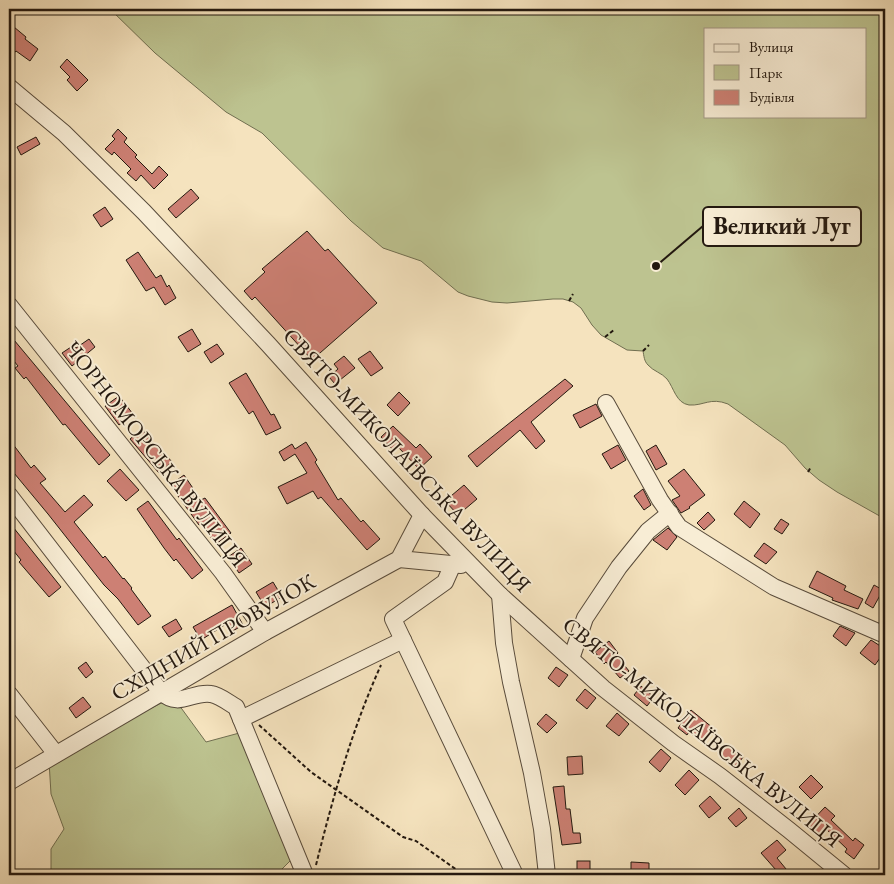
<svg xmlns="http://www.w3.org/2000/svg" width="894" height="884" font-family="'EB Garamond',serif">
  <rect width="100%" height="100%" fill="#f5e3be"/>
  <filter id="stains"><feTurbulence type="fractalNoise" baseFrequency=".004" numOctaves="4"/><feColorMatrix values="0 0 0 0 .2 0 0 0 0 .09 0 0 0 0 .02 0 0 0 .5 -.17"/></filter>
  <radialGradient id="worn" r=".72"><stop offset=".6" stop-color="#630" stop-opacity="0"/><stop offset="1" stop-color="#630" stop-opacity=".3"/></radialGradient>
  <g fill="#bdc390" stroke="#706e50" fill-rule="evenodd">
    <path d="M 110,9 L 885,9 L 885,519 L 837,492 L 819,480 L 805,468 L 785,445 L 728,404 C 710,397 704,406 689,405 C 676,403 674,388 667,379 C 662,373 653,371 648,365 C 644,361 644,356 643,351 L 627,350 L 601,335 L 592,325 L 581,308 L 573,302 L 563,299 L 553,299 L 507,303 L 492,302 L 468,296 L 458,292 L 421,261 L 383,248 L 351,221 L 262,133 L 226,112 L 155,53 ZM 705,29 L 865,29 L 865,116 L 705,116 Z"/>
    <polygon points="165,701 179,705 206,742 243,732 294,857 276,875 53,875 51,872 51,849 64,829 51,794 49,761"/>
  </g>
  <g fill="#cd8074" stroke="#23180f">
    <polygon points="14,27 26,37 25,39 38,49 30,61 16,51 9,59 9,33"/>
    <polygon points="67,59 88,80 77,91 67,80 70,77 60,67"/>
    <polygon points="118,129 127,138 124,142 137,155 135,157 152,174 159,166 168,175 154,189 141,175 136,181 127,173 131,169 114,152 112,155 105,149 115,139 112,136"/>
    <polygon points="36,137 40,144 21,155 17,147"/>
    <polygon points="191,189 199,198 176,218 168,209"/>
    <polygon points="105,207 113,219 101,227 93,215"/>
    <polygon points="307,231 325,251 328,249 377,303 312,360 255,297 252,300 244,291 265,272 262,269"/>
    <polygon points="138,252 156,278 161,275 167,287 169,285 176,298 165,305 154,287 146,291 126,260"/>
    <polygon points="192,329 201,344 188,352 178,337"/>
    <polygon points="9,334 110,455 99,465 65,424 63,425 26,377 24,379 15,368 18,366 9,355"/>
    <polygon points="89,339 95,347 72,366 62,353 74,345 76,348"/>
    <polygon points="217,344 224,354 211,363 204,352"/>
    <polygon points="370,351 383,368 371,376 358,359"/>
    <polygon points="344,356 355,368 335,384 329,377 338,369 334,364"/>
    <polygon points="246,373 271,415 274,414 281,428 266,435 253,411 249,414 229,383"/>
    <polygon points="565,379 573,386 531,422 545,441 536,449 520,430 477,467 468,456"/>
    <polygon points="399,392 410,403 398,416 387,405"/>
    <polygon points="119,396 133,414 119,425 105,406"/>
    <polygon points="596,404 602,416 580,428 573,415"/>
    <polygon points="393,426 416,448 420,444 432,457 419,469 398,447 394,451 381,437"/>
    <polygon points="142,429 158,449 160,448 172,462 159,473 130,439"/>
    <polygon points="9,439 31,468 34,465 46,479 40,483 65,512 84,495 93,505 74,522 103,558 105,556 123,579 124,578 132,588 131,589 151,616 138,625 118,599 104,585 48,514 9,467"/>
    <polygon points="306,442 317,460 315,462 338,500 341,498 361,522 363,520 380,539 367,550 321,497 318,499 313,491 287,504 278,487 307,473 295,454 284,461 279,452 292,444 295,449"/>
    <polygon points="618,445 626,460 611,469 602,454"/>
    <polygon points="656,445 667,464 656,470 646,451"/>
    <polygon points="120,469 139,490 126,501 107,481"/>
    <polygon points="684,469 705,495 689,507 690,508 681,513 672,500 680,496 668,481"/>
    <polygon points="184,475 201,500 205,498 231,533 216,544 201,524 199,525 170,485"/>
    <polygon points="464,485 477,499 458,515 445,501"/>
    <polygon points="643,489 651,505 644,510 634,496"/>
    <polygon points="148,501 177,540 179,538 203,570 192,579 176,559 174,561 164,548 137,509"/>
    <polygon points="744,501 760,514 750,528 734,514"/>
    <polygon points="708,512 715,520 704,530 697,523"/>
    <polygon points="781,519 789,524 782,534 774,529"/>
    <polygon points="9,522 61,587 49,597 19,562 21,560 9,545"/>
    <polygon points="668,528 677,537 667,550 653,540"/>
    <polygon points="764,543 777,552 766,564 754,556"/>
    <polygon points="241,548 252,564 239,573 228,557"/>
    <polygon points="817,571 846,586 844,590 863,599 858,609 832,600 833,598 809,587"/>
    <polygon points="273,582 282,597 265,607 256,592"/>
    <polygon points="874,585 883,590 873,608 865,603"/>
    <polygon points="232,605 243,625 231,632 226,624 201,640 193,627"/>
    <polygon points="176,619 182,629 169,637 162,627"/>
    <polygon points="840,626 855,633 846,646 833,636"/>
    <polygon points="871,640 885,649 885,651 875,665 860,653"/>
    <polygon points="609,641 618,653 616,655 629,671 620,678 606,662 604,664 595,652"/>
    <polygon points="86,662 93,672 86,678 78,668"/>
    <polygon points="556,667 568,675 559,687 548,678"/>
    <polygon points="641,686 654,697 647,706 634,695"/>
    <polygon points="585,689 596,698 587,709 576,700"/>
    <polygon points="83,697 91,707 76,718 69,708"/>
    <polygon points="691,710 713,728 701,742 689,732 687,735 678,728"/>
    <polygon points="617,713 629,724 619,736 606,726"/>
    <polygon points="546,714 557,723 547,733 537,724"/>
    <polygon points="725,744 743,757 736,767 718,754"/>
    <polygon points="661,749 671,758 660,772 649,762"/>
    <polygon points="582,756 583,774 568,775 567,757"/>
    <polygon points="689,770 699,780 685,795 675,785"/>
    <polygon points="811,775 823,787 811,799 799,787"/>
    <polygon points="564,786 566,809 570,809 573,833 580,833 581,843 562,845 553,787"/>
    <polygon points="710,796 721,808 709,818 699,806"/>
    <polygon points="825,807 835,816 831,820 853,841 855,838 864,845 854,859 845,852 847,849 825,828 819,834 808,825"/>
    <polygon points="739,808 747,818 736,827 728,818"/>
    <polygon points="777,840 786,850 777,858 791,875 769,875 776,870 761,853"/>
    <rect x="577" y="861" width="13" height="12"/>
    <polygon points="631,862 649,863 649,875 631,875"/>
  </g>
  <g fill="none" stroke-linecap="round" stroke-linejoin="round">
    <defs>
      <g id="minor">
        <polyline points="9,87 64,133 144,212 268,344 422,515 500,595 603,688 673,743 720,776 789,830 844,875"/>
        <polyline points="9,305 223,573 265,632"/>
        <polyline points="606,403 660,500 679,527 774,587 885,635"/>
        <path d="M 9,495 L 161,692 C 180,709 191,691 211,694 C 219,695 229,703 236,707 L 305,875"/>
        <polyline points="399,559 461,565"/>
        <polyline points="453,564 445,582 393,619 515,875"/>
        <polyline points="500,595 504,643 511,682 532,773 542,829 547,875"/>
        <polyline points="571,659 585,618 619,567 648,531 670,513"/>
        <polyline points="9,694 56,754"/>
        <polyline points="241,719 403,640"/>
        <polyline points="9,782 265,632 399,559 422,515"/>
      </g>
    </defs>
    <use href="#minor" stroke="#584b3b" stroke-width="18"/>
    <g stroke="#23180f" stroke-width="2" stroke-dasharray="4 2.5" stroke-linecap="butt">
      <polyline points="569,301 573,294"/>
      <polyline points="605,337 615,329"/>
      <polyline points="643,351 649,345"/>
      <polyline points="808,472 811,467"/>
      <polyline points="259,725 311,772 403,837 416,841 464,875"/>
      <path d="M 316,865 C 333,797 352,729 381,665"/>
    </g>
    <use href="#minor" stroke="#f8edd5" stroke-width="16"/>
  </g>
  <g text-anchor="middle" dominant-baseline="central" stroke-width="4" stroke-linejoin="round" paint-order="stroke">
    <g font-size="22" fill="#23180f" stroke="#f8edd5">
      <text transform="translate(156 454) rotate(52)">ЧОРНОМОРСЬКА ВУЛИЦЯ</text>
      <text transform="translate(407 460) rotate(47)">СВЯТО-МИКОЛАЇВСЬКА ВУЛИЦЯ</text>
      <text transform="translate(213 637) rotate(-30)">СХІДНИЙ ПРОВУЛОК</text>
      <text transform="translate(702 732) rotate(39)">СВЯТО-МИКОЛАЇВСЬКА ВУЛИЦЯ</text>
    </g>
  </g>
  <path fill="none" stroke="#23180f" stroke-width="2" d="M656 266L703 226"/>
  <circle fill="#23180f" stroke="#f8edd5" stroke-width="2" cx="656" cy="266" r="5"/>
  <rect fill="#f8edd5" stroke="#23180f" stroke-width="2" x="703" y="207" width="158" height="39" rx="5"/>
  <g font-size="24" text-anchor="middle" font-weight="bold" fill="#23180f">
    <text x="782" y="234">Великий Луг</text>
  </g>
  <rect width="894" height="884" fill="none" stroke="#f5e3be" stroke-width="30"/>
  <rect x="10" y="10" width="874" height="864" fill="none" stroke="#23180f" stroke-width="2.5"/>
  <rect x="15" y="15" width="864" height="854" fill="none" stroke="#23180f"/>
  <rect x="704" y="28" width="162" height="90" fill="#f8edd5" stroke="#a39886"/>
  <rect x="714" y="44" width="25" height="8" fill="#f8edd5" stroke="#a39886"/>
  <text x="749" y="52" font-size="15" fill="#23180f">Вулиця</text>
  <rect x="714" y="65" width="25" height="15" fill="#bdc390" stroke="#a39886"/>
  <text x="749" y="78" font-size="15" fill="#23180f">Парк</text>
  <rect x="714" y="90" width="25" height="15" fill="#cd8074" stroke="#a39886"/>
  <text x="749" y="102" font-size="15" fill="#23180f">Будівля</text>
  <rect width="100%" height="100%" filter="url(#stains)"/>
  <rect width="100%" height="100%" fill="url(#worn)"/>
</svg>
